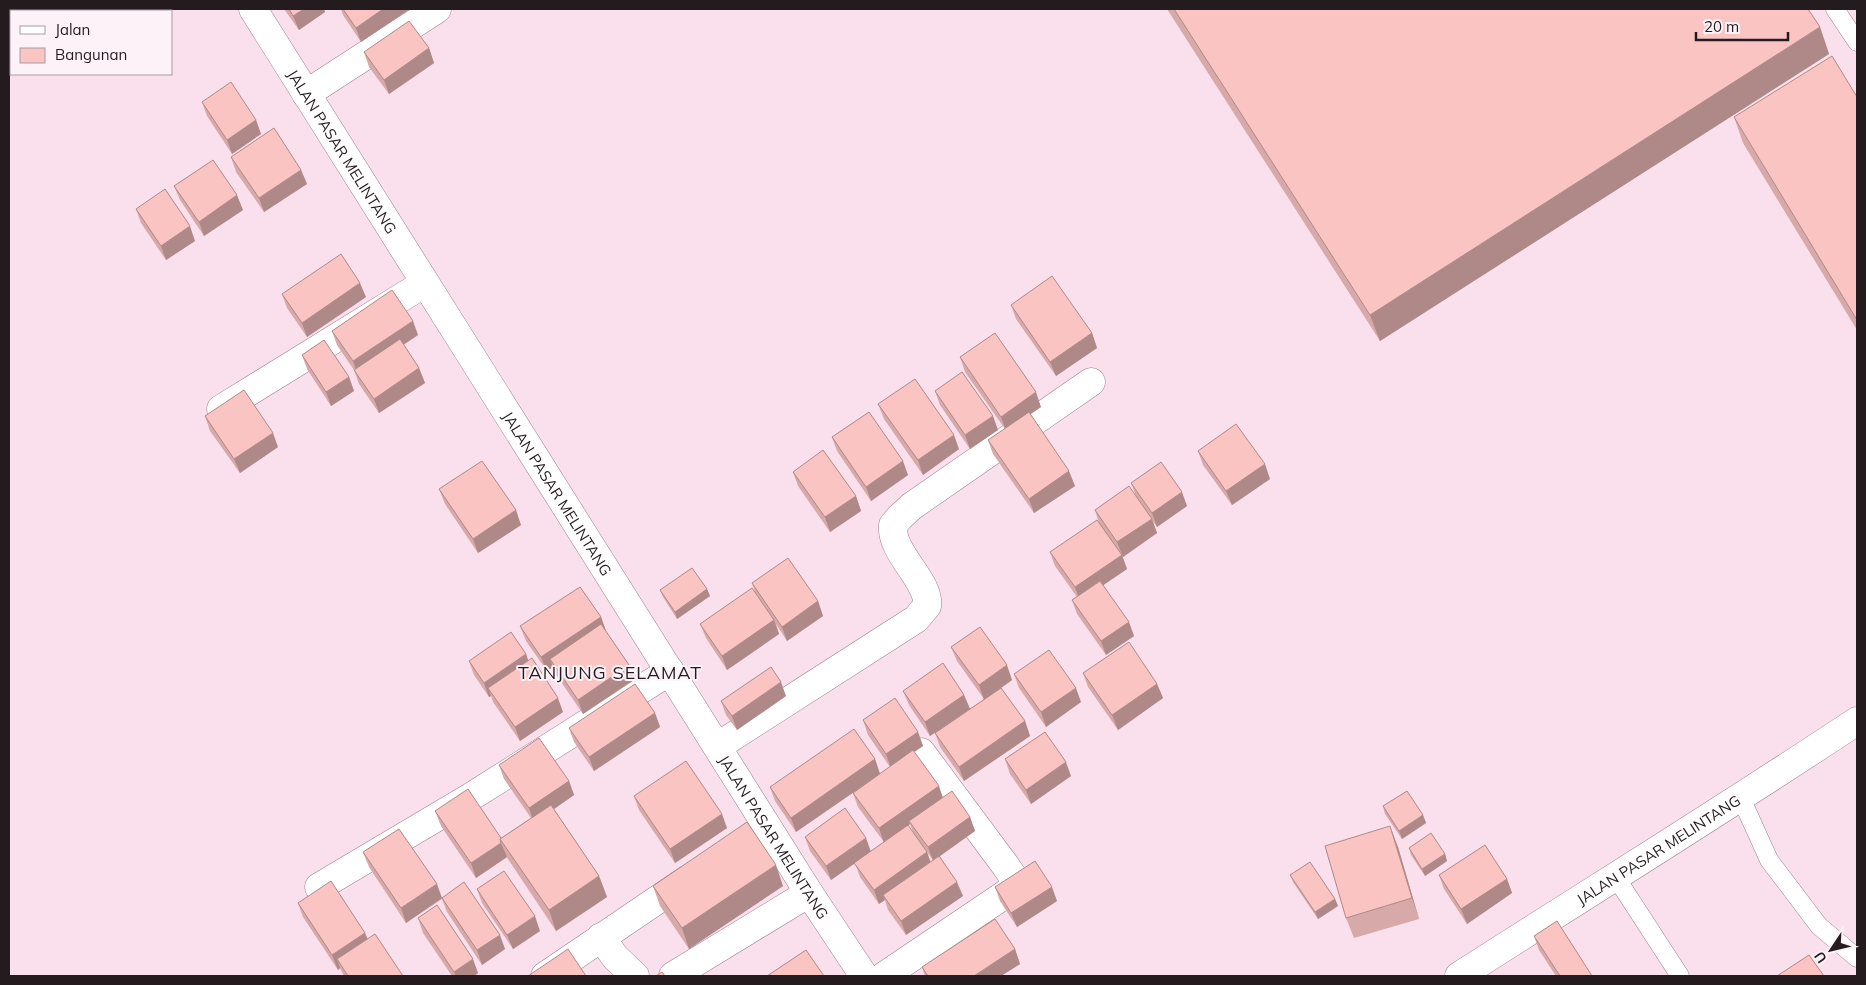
<svg xmlns="http://www.w3.org/2000/svg" width="1866" height="985" font-family="Mulish,sans-serif">
  <rect width="100%" height="100%" fill="#fadfec"/>
  <g fill="none" stroke-linecap="round" stroke-linejoin="round">
    <defs>
      <g id="lane">
        <polyline points="1835,9 1857,42"/>
        <polyline points="1741,798 1769,860 1819,926 1857,958"/>
        <polyline points="1615,876 1680,976"/>
      </g>
      <g id="street">
        <polyline points="306,94 437,9"/>
        <polyline points="221,409 425,283"/>
        <path d="M 718,746 L 916,619 L 927,606 C 931,582 890,553 893,525 L 900,517 L 912,506 L 1091,382"/>
        <polyline points="319,887 469,798 670,671"/>
        <polyline points="601,937 615,957 635,976"/>
        <polyline points="545,976 688,879"/>
        <polyline points="673,976 809,893"/>
        <polyline points="884,976 1007,893 1014,886 1014,878 1005,865 921,752"/>
      </g>
      <g id="secondary">
        <path id="s1" d="M 253,9 L 809,893 L 864,976"/>
        <path id="s2" d="M 1459,976 C 1592,891 1726,808 1857,721"/>
      </g>
    </defs>
    <use href="#lane" stroke="#9b838e" stroke-width="19"/>
    <use href="#street" stroke="#9b838e" stroke-width="29"/>
    <use href="#secondary" stroke="#9b838e" stroke-width="29"/>
    <use href="#lane" stroke="#fff" stroke-width="18"/>
    <use href="#street" stroke="#fff" stroke-width="28"/>
    <use href="#secondary" stroke="#fff" stroke-width="28"/>
  </g>
  <g fill="#d7a9a8" fill-rule="evenodd">
    <polygon points="284,9 324,9 325,12 299,30"/>
    <polygon points="341,9 410,9 361,42 343,15"/>
    <polygon points="1167,9 1808,9 1820,27 1829,54 1380,341"/>
    <polygon points="429,48 434,63 389,94 369,67 364,52"/>
    <polygon points="1857,97 1857,330 1743,143 1734,117"/>
    <polygon points="202,102 256,120 261,134 232,154 207,116"/>
    <polygon points="231,157 301,170 307,184 264,212 236,172"/>
    <polygon points="174,186 243,210 204,236 180,200"/>
    <polygon points="136,209 195,241 166,260 141,223"/>
    <polygon points="282,294 366,297 307,337 287,308"/>
    <polygon points="1011,305 1092,333 1097,348 1056,376 1016,319"/>
    <polygon points="332,331 418,335 403,345 419,368 425,383 379,413 359,384 354,370 337,345"/>
    <polygon points="302,355 349,377 354,391 331,406 307,369"/>
    <polygon points="960,357 1041,407 1030,414 1075,486 1034,513 993,454 988,440 1005,429 965,372"/>
    <polygon points="935,391 998,430 970,449 940,405"/>
    <polygon points="878,404 959,449 923,475 884,419"/>
    <polygon points="205,416 278,447 240,473 210,431"/>
    <polygon points="832,437 908,475 871,501 837,451"/>
    <polygon points="1198,451 1270,479 1232,505 1203,465"/>
    <polygon points="793,472 856,496 861,511 830,532 798,486"/>
    <polygon points="1131,483 1187,506 1157,527 1152,520 1157,533 1123,557 1122,556 1127,569 1103,585 1134,636 1106,655 1077,614 1072,600 1077,597 1055,566 1050,552 1099,523 1095,510 1136,496"/>
    <polygon points="439,489 521,525 478,553 445,504"/>
    <polygon points="752,583 818,601 823,616 787,641 776,624 779,634 727,670 706,638 700,624 755,592"/>
    <polygon points="707,589 710,596 677,619 663,597 660,590"/>
    <polygon points="601,617 606,631 629,665 634,680 583,714 555,673 553,667 547,671 526,641 520,626"/>
    <polygon points="951,647 1012,680 1001,688 1025,721 1030,736 964,781 940,747 935,733 984,699 957,661"/>
    <polygon points="526,654 528,661 563,712 520,741 493,702 491,696 489,697 474,675 469,661"/>
    <polygon points="1083,673 1157,684 1163,698 1118,730 1088,687"/>
    <polygon points="1014,674 1081,702 1046,727 1019,688"/>
    <polygon points="903,691 964,695 970,709 930,736 909,705"/>
    <polygon points="786,696 737,730 726,715 721,701"/>
    <polygon points="655,713 660,727 594,771 574,742 569,728"/>
    <path d="M 863,720 L 918,732 L 923,746 L 914,752 L 943,797 L 970,817 L 975,831 L 940,856 L 963,896 L 906,935 L 888,910 L 885,900 L 879,904 L 860,877 L 855,863 L 831,880 L 810,851 L 805,837 L 871,851 L 884,842 L 858,807 L 853,793 L 890,767 L 868,735 ZM 910,824 L 914,834 L 908,826 ZM 927,852 L 933,860 L 930,862 Z"/>
    <polygon points="875,759 880,774 796,832 775,801 770,787"/>
    <polygon points="1005,759 1071,776 1031,804 1010,774"/>
    <polygon points="499,765 569,781 574,795 554,809 599,876 607,897 556,931 508,859 507,857 476,878 441,826 435,811 501,838 531,818 504,779"/>
    <polygon points="634,796 727,828 675,863 639,810"/>
    <polygon points="1383,806 1423,815 1426,823 1402,839 1385,814"/>
    <polygon points="1398,847 1419,919 1354,938 1346,918"/>
    <polygon points="1409,848 1445,854 1447,861 1425,876 1411,855"/>
    <polygon points="363,852 442,898 505,949 482,965 447,912 442,899 406,923 369,867"/>
    <polygon points="1290,875 1335,899 1338,906 1318,919 1293,882"/>
    <polygon points="1439,875 1507,879 1512,893 1467,924 1444,889"/>
    <polygon points="653,886 783,886 689,949 660,906"/>
    <polygon points="995,887 1057,901 1017,927 1000,901"/>
    <polygon points="477,889 540,931 513,949 482,903"/>
    <polygon points="298,903 365,933 368,939 403,976 344,976 340,968 338,970 303,917"/>
    <polygon points="418,918 478,973 474,976 452,976 423,933"/>
    <polygon points="1534,936 1593,976 1556,976 1539,950"/>
    <polygon points="1015,949 1020,964 1001,976 925,976 922,967"/>
  </g>
  <g fill="#af8988">
    <polygon points="304,9 324,9 325,12 299,30 293,16"/>
    <polygon points="383,9 410,9 361,42 356,28"/>
    <polygon points="1820,27 1829,54 1380,341 1370,315"/>
    <polygon points="429,48 434,63 389,94 384,80"/>
    <polygon points="256,120 261,134 232,154 227,140"/>
    <polygon points="301,170 307,184 264,212 259,198"/>
    <polygon points="237,195 243,210 204,236 199,222"/>
    <polygon points="190,226 195,241 166,260 161,246"/>
    <polygon points="360,283 366,297 307,337 302,323"/>
    <polygon points="413,321 418,335 358,375 353,361"/>
    <polygon points="1092,333 1097,348 1056,376 1050,362"/>
    <polygon points="419,368 425,383 379,413 374,399"/>
    <polygon points="349,377 354,391 331,406 326,392"/>
    <polygon points="1036,392 1041,407 1006,431 1001,417"/>
    <polygon points="993,416 998,430 970,449 965,435"/>
    <polygon points="273,433 278,447 240,473 234,459"/>
    <polygon points="954,435 959,449 923,475 918,460"/>
    <polygon points="903,461 908,475 871,501 866,487"/>
    <polygon points="1265,464 1270,479 1232,505 1226,491"/>
    <polygon points="1069,471 1075,486 1034,513 1029,499"/>
    <polygon points="1182,492 1187,506 1157,527 1152,513"/>
    <polygon points="856,496 861,511 830,532 825,517"/>
    <polygon points="516,510 521,525 478,553 473,539"/>
    <polygon points="1152,519 1157,533 1123,557 1117,542"/>
    <polygon points="1122,555 1127,569 1080,601 1075,587"/>
    <polygon points="707,589 710,596 677,619 675,612"/>
    <polygon points="818,601 823,616 787,641 782,627"/>
    <polygon points="601,617 606,631 550,659 553,667 547,671 541,657"/>
    <polygon points="774,620 779,634 727,670 722,656"/>
    <polygon points="1129,622 1134,636 1106,655 1101,641"/>
    <polygon points="526,654 531,668 488,688 491,696 489,697 484,683"/>
    <polygon points="629,665 634,680 583,714 578,700"/>
    <polygon points="1007,665 1012,680 984,700 979,685"/>
    <polygon points="781,682 786,696 737,730 732,716"/>
    <polygon points="1157,684 1163,698 1118,730 1112,715"/>
    <polygon points="1076,688 1081,702 1046,727 1041,712"/>
    <polygon points="964,695 970,709 930,736 925,722"/>
    <polygon points="558,698 563,712 520,741 515,727"/>
    <polygon points="655,713 660,727 594,771 589,757"/>
    <polygon points="1025,721 1030,736 964,781 959,767"/>
    <polygon points="918,732 923,746 891,768 886,754"/>
    <polygon points="875,759 880,774 796,832 791,818"/>
    <polygon points="1066,762 1071,776 1031,804 1026,790"/>
    <polygon points="569,781 574,795 534,823 529,808"/>
    <polygon points="939,786 944,801 909,821 910,824 884,843 879,828"/>
    <polygon points="722,814 727,828 675,863 670,849"/>
    <polygon points="1423,815 1426,823 1402,839 1399,831"/>
    <polygon points="970,817 975,831 933,861 928,847"/>
    <polygon points="1390,826 1398,847 1419,919 1412,898"/>
    <polygon points="866,838 871,852 831,880 826,866"/>
    <polygon points="501,843 507,857 476,878 471,863"/>
    <polygon points="927,852 932,866 883,895 885,900 879,904 874,890"/>
    <polygon points="1445,854 1447,861 1425,876 1422,869"/>
    <polygon points="776,865 783,886 689,949 682,928"/>
    <polygon points="599,876 607,897 556,931 549,910"/>
    <polygon points="1507,879 1512,893 1467,924 1461,909"/>
    <polygon points="957,882 963,896 906,935 901,921"/>
    <polygon points="437,884 442,898 406,923 401,908"/>
    <polygon points="1052,887 1057,901 1017,927 1011,913"/>
    <polygon points="1335,899 1338,906 1318,919 1315,912"/>
    <polygon points="535,916 540,931 513,949 507,935"/>
    <polygon points="365,933 371,948 337,959 340,968 338,970 332,955"/>
    <polygon points="500,935 505,949 482,965 477,950"/>
    <polygon points="1015,949 1020,964 1001,976 974,976"/>
    <polygon points="473,959 478,973 474,976 456,976 454,972"/>
  </g>
  <g fill="#fac4c3" stroke="#af8988">
    <polygon points="289,9 304,9 293,16"/>
    <polygon points="343,9 383,9 356,28"/>
    <polygon points="1174,9 1808,9 1820,27 1370,315"/>
    <polygon points="409,21 429,48 384,80 364,52"/>
    <polygon points="1832,56 1857,97 1857,320 1734,117"/>
    <polygon points="231,82 256,120 227,140 202,102"/>
    <polygon points="274,128 301,170 259,198 231,157"/>
    <polygon points="213,160 237,195 199,222 174,186"/>
    <polygon points="165,189 190,226 161,246 136,209"/>
    <polygon points="341,254 360,283 302,323 282,294"/>
    <polygon points="1052,276 1092,333 1050,362 1011,305"/>
    <polygon points="392,290 413,321 353,361 332,331"/>
    <polygon points="995,333 1036,392 1001,417 960,357"/>
    <polygon points="400,339 419,368 374,399 354,370"/>
    <polygon points="324,340 349,377 326,392 302,355"/>
    <polygon points="962,372 993,416 965,435 935,391"/>
    <polygon points="915,379 954,435 918,460 878,404"/>
    <polygon points="244,390 273,433 234,459 205,416"/>
    <polygon points="869,412 903,461 866,487 832,437"/>
    <polygon points="1029,412 1069,471 1029,499 988,440"/>
    <polygon points="1236,424 1265,464 1226,491 1198,451"/>
    <polygon points="823,450 856,496 825,517 793,472"/>
    <polygon points="482,461 516,510 473,539 439,489"/>
    <polygon points="1161,462 1182,492 1152,513 1131,483"/>
    <polygon points="1129,486 1152,519 1117,542 1095,510"/>
    <polygon points="1097,520 1122,555 1075,587 1050,552"/>
    <polygon points="788,558 818,601 782,627 752,583"/>
    <polygon points="692,568 707,589 675,612 660,590"/>
    <polygon points="1100,581 1129,622 1101,641 1072,600"/>
    <polygon points="580,587 601,617 541,657 520,626"/>
    <polygon points="752,588 774,620 722,656 700,624"/>
    <polygon points="601,624 629,665 578,700 550,659"/>
    <polygon points="980,627 1007,665 979,685 951,647"/>
    <polygon points="511,632 526,654 484,683 469,661"/>
    <polygon points="1129,642 1157,684 1112,715 1083,673"/>
    <polygon points="1049,650 1076,688 1041,712 1014,674"/>
    <polygon points="532,658 558,698 515,727 488,688"/>
    <polygon points="943,663 964,695 925,722 903,691"/>
    <polygon points="771,667 781,682 732,716 721,701"/>
    <polygon points="635,684 655,713 589,757 569,728"/>
    <polygon points="1001,688 1025,721 959,767 935,733"/>
    <polygon points="895,698 918,732 886,754 863,720"/>
    <polygon points="854,729 875,759 791,818 770,787"/>
    <polygon points="1045,732 1066,762 1026,790 1005,759"/>
    <polygon points="539,738 569,781 529,808 499,765"/>
    <polygon points="913,750 939,786 879,828 853,793"/>
    <polygon points="686,761 722,814 670,849 634,796"/>
    <polygon points="468,789 501,838 500,839 501,843 471,863 435,811"/>
    <polygon points="952,791 970,817 928,847 909,821"/>
    <polygon points="1407,791 1423,815 1399,831 1383,806"/>
    <polygon points="551,805 599,876 549,910 500,839"/>
    <polygon points="845,808 866,838 826,866 805,837"/>
    <polygon points="747,822 776,865 682,928 653,886"/>
    <polygon points="908,825 927,852 874,890 854,863"/>
    <polygon points="1390,826 1412,898 1346,918 1325,846"/>
    <polygon points="399,829 437,884 401,908 363,852"/>
    <polygon points="1431,833 1445,854 1422,869 1409,848"/>
    <polygon points="1485,845 1507,879 1461,909 1439,875"/>
    <polygon points="939,856 957,882 901,921 883,895"/>
    <polygon points="1035,861 1052,887 1011,913 995,887"/>
    <polygon points="1310,862 1335,899 1315,912 1290,875"/>
    <polygon points="504,871 535,916 507,935 477,889"/>
    <polygon points="331,881 365,933 332,955 298,903"/>
    <polygon points="464,882 500,935 477,950 442,898"/>
    <polygon points="437,905 473,959 454,972 418,918"/>
    <polygon points="995,919 1015,949 974,976 928,976 922,967"/>
    <polygon points="1557,921 1592,976 1560,976 1534,936"/>
    <polygon points="375,934 403,976 348,976 337,959"/>
    <polygon points="568,949 586,976 528,976"/>
    <polygon points="806,950 824,976 767,976"/>
    <polygon points="1809,955 1824,976 1777,976"/>
    <polygon points="662,972 665,976 656,976"/>
  </g>
  <g text-anchor="middle" dominant-baseline="central" stroke-width="4" stroke-linejoin="round" paint-order="stroke">
    <g font-size="15" fill="#241b1f" stroke="#fdf2f7">
      <text stroke="none"><textPath href="#s1" startOffset="168">JALAN PASAR MELINTANG</textPath></text>
      <text stroke="none"><textPath href="#s1" startOffset="572">JALAN PASAR MELINTANG</textPath></text>
      <text stroke="none"><textPath href="#s1" startOffset="978">JALAN PASAR MELINTANG</textPath></text>
      <text stroke="none"><textPath href="#s2" startOffset="236">JALAN PASAR MELINTANG</textPath></text>
    </g>
    <g font-size="18" letter-spacing="1" fill="#241b1f" stroke="#fdf2f7">
      <text x="610" y="672">TANJUNG SELAMAT</text>
    </g>
  </g>
  <rect width="1866" height="985" fill="none" stroke="#241b1f" stroke-width="20"/>
  <rect x="10" y="10" width="162" height="65" fill="#fdf2f7" stroke="#a69ca1"/>
  <rect x="20" y="26" width="25" height="8" fill="#ffffff" stroke="#a69ca1"/>
  <text x="55" y="35" font-size="15" fill="#241b1f">Jalan</text>
  <rect x="20" y="48" width="25" height="15" fill="#fac4c3" stroke="#a69ca1"/>
  <text x="55" y="60" font-size="15" fill="#241b1f">Bangunan</text>
  <g transform="translate(1831 950) rotate(235)" stroke="#fdf2f7" stroke-width="4" paint-order="stroke">
  <path d="M0-4L9 19L0 12L-9 19Z" fill="#241b1f"/>
  <text y="-8" font-size="14" font-weight="bold" text-anchor="middle" fill="#241b1f">U</text>
  </g>
  <path d="M1696 32v8h92v-8" fill="none" stroke="#241b1f" stroke-width="2.5"/>
  <text x="1704" y="32" font-size="15" fill="#241b1f" stroke="#fdf2f7" stroke-width="4" paint-order="stroke">20 m</text>
</svg>
